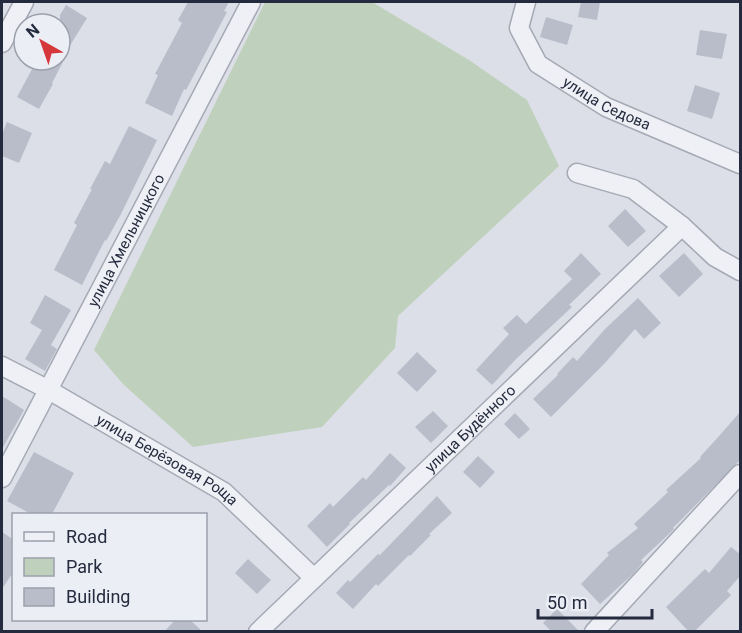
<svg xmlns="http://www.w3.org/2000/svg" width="742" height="633" font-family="Roboto,sans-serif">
  <rect width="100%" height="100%" fill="#dcdfe7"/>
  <polygon fill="#bfd1bc" points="265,2 372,2 469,60 527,100 559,166 398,316 395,348 322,427 193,447 123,384 94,350"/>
  <g fill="#b9bdca">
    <polygon points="188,2 229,2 224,11 227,12 186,90 184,89 172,116 145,103 158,75 155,74 182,23 178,20"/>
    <polygon points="581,2 600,2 597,20 578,17"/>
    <polygon points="66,5 87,18 61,60 64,60 52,83 53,84 39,109 17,97 37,60 60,60 60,15"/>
    <polygon points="546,17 573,25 567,45 540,37"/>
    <polygon points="700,30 727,34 722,59 696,55"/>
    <polygon points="695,85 720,93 712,119 687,111"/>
    <polygon points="7,122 32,133 19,163 2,156 2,134"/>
    <polygon points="129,126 157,140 121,214 106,241 105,240 82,285 54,270 77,225 74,223 92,189 90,189 105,161 110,164"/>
    <polygon points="625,209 646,231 628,247 608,226"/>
    <polygon points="581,253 601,274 569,305 572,307 516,359 492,385 476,370 509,334 503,328 517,315 526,324 572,279 564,271"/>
    <polygon points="684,253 703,274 679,297 659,276"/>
    <polygon points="45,295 71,310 51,345 57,349 45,371 25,359 42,330 30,323"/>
    <polygon points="638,298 661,323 644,339 635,329 604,364 551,417 533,399 558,375 557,374 573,357 577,361 605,329"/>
    <polygon points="417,352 437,371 417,392 397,373"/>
    <polygon points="2,396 24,410 2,449"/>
    <polygon points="433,411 448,426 431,443 415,427"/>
    <polygon points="741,411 741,459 673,528 674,529 669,534 641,560 643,562 633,574 600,604 581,584 609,555 607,553 638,528 634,524 668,492 666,490 701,458 700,457 720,435"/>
    <polygon points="515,413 530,429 519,439 504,424"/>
    <polygon points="34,452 74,473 52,514 31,514 7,501"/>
    <polygon points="390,453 406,468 390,486 389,485 349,523 350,524 327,547 307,526 330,503 333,507 363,477 366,480"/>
    <polygon points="478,456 495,472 480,488 463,472"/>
    <polygon points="437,496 452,513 429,534 431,535 410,556 409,555 378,586 376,584 353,609 336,593 348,580 350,582 378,554 380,555"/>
    <polygon points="2,532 14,540 14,571 2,589"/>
    <polygon points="731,547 741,555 741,575 727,591 731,595 694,632 689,632 666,607 705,569 709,573"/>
    <polygon points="248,559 271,580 257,594 235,573"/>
    <polygon points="557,609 580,632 552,632 543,623"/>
    <polygon points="175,620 190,620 203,632 164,632"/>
  </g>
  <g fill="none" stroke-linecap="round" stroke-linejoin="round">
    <defs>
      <g id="minor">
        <path id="s1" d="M 526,2 L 519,28 L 538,64 L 606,107 L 740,164"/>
        <polyline points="2,43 24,2"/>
        <polyline points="577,173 633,189 682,226 715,257 740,271"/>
        <path id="s2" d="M 2,366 L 47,389 L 224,492 L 314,578"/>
        <path id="s3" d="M 2,478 L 251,2"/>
        <path id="s4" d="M 258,632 L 682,226"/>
        <polyline points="594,632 740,474"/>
      </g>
    </defs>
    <use href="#minor" stroke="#a5a9b4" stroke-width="21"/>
    <use href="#minor" stroke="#eef0f5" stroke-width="18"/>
  </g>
  <g text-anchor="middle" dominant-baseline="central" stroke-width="4.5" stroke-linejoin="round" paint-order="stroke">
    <g font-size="15" fill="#252b3e" stroke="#ebeef5">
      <text stroke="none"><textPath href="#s1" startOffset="147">улица Седова</textPath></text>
      <text stroke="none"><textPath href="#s3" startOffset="268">улица Хмельницкого</textPath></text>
      <text stroke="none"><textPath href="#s4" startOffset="294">улица Будённого</textPath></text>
      <text stroke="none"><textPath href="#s2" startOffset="190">улица Берёзовая Роща</textPath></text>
    </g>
  </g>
  <rect width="742" height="633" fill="none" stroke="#252b3e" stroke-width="6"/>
  <rect x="12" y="513" width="195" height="108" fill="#ebeef5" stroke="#9ca0ac" stroke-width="1.5"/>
  <rect x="24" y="532" width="30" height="9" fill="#eef0f5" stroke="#9ca0ac" stroke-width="1.5"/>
  <text x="66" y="543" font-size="18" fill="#252b3e">Road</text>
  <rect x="24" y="558" width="30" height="18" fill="#bfd1bc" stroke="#9ca0ac" stroke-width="1.5"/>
  <text x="66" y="573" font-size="18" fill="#252b3e">Park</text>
  <rect x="24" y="588" width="30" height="18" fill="#b9bdca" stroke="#9ca0ac" stroke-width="1.5"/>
  <text x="66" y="603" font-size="18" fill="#252b3e">Building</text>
  <g transform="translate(42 42) rotate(320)"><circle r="28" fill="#ebeef5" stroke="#9ca0ac" stroke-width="1.5"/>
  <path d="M0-4.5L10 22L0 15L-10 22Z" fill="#d6373b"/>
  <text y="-9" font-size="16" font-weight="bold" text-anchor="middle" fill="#252b3e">N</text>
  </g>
  <path d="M538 609v9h114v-9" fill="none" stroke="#252b3e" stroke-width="3"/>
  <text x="547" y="609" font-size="18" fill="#252b3e" stroke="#ebeef5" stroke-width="4.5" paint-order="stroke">50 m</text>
</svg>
